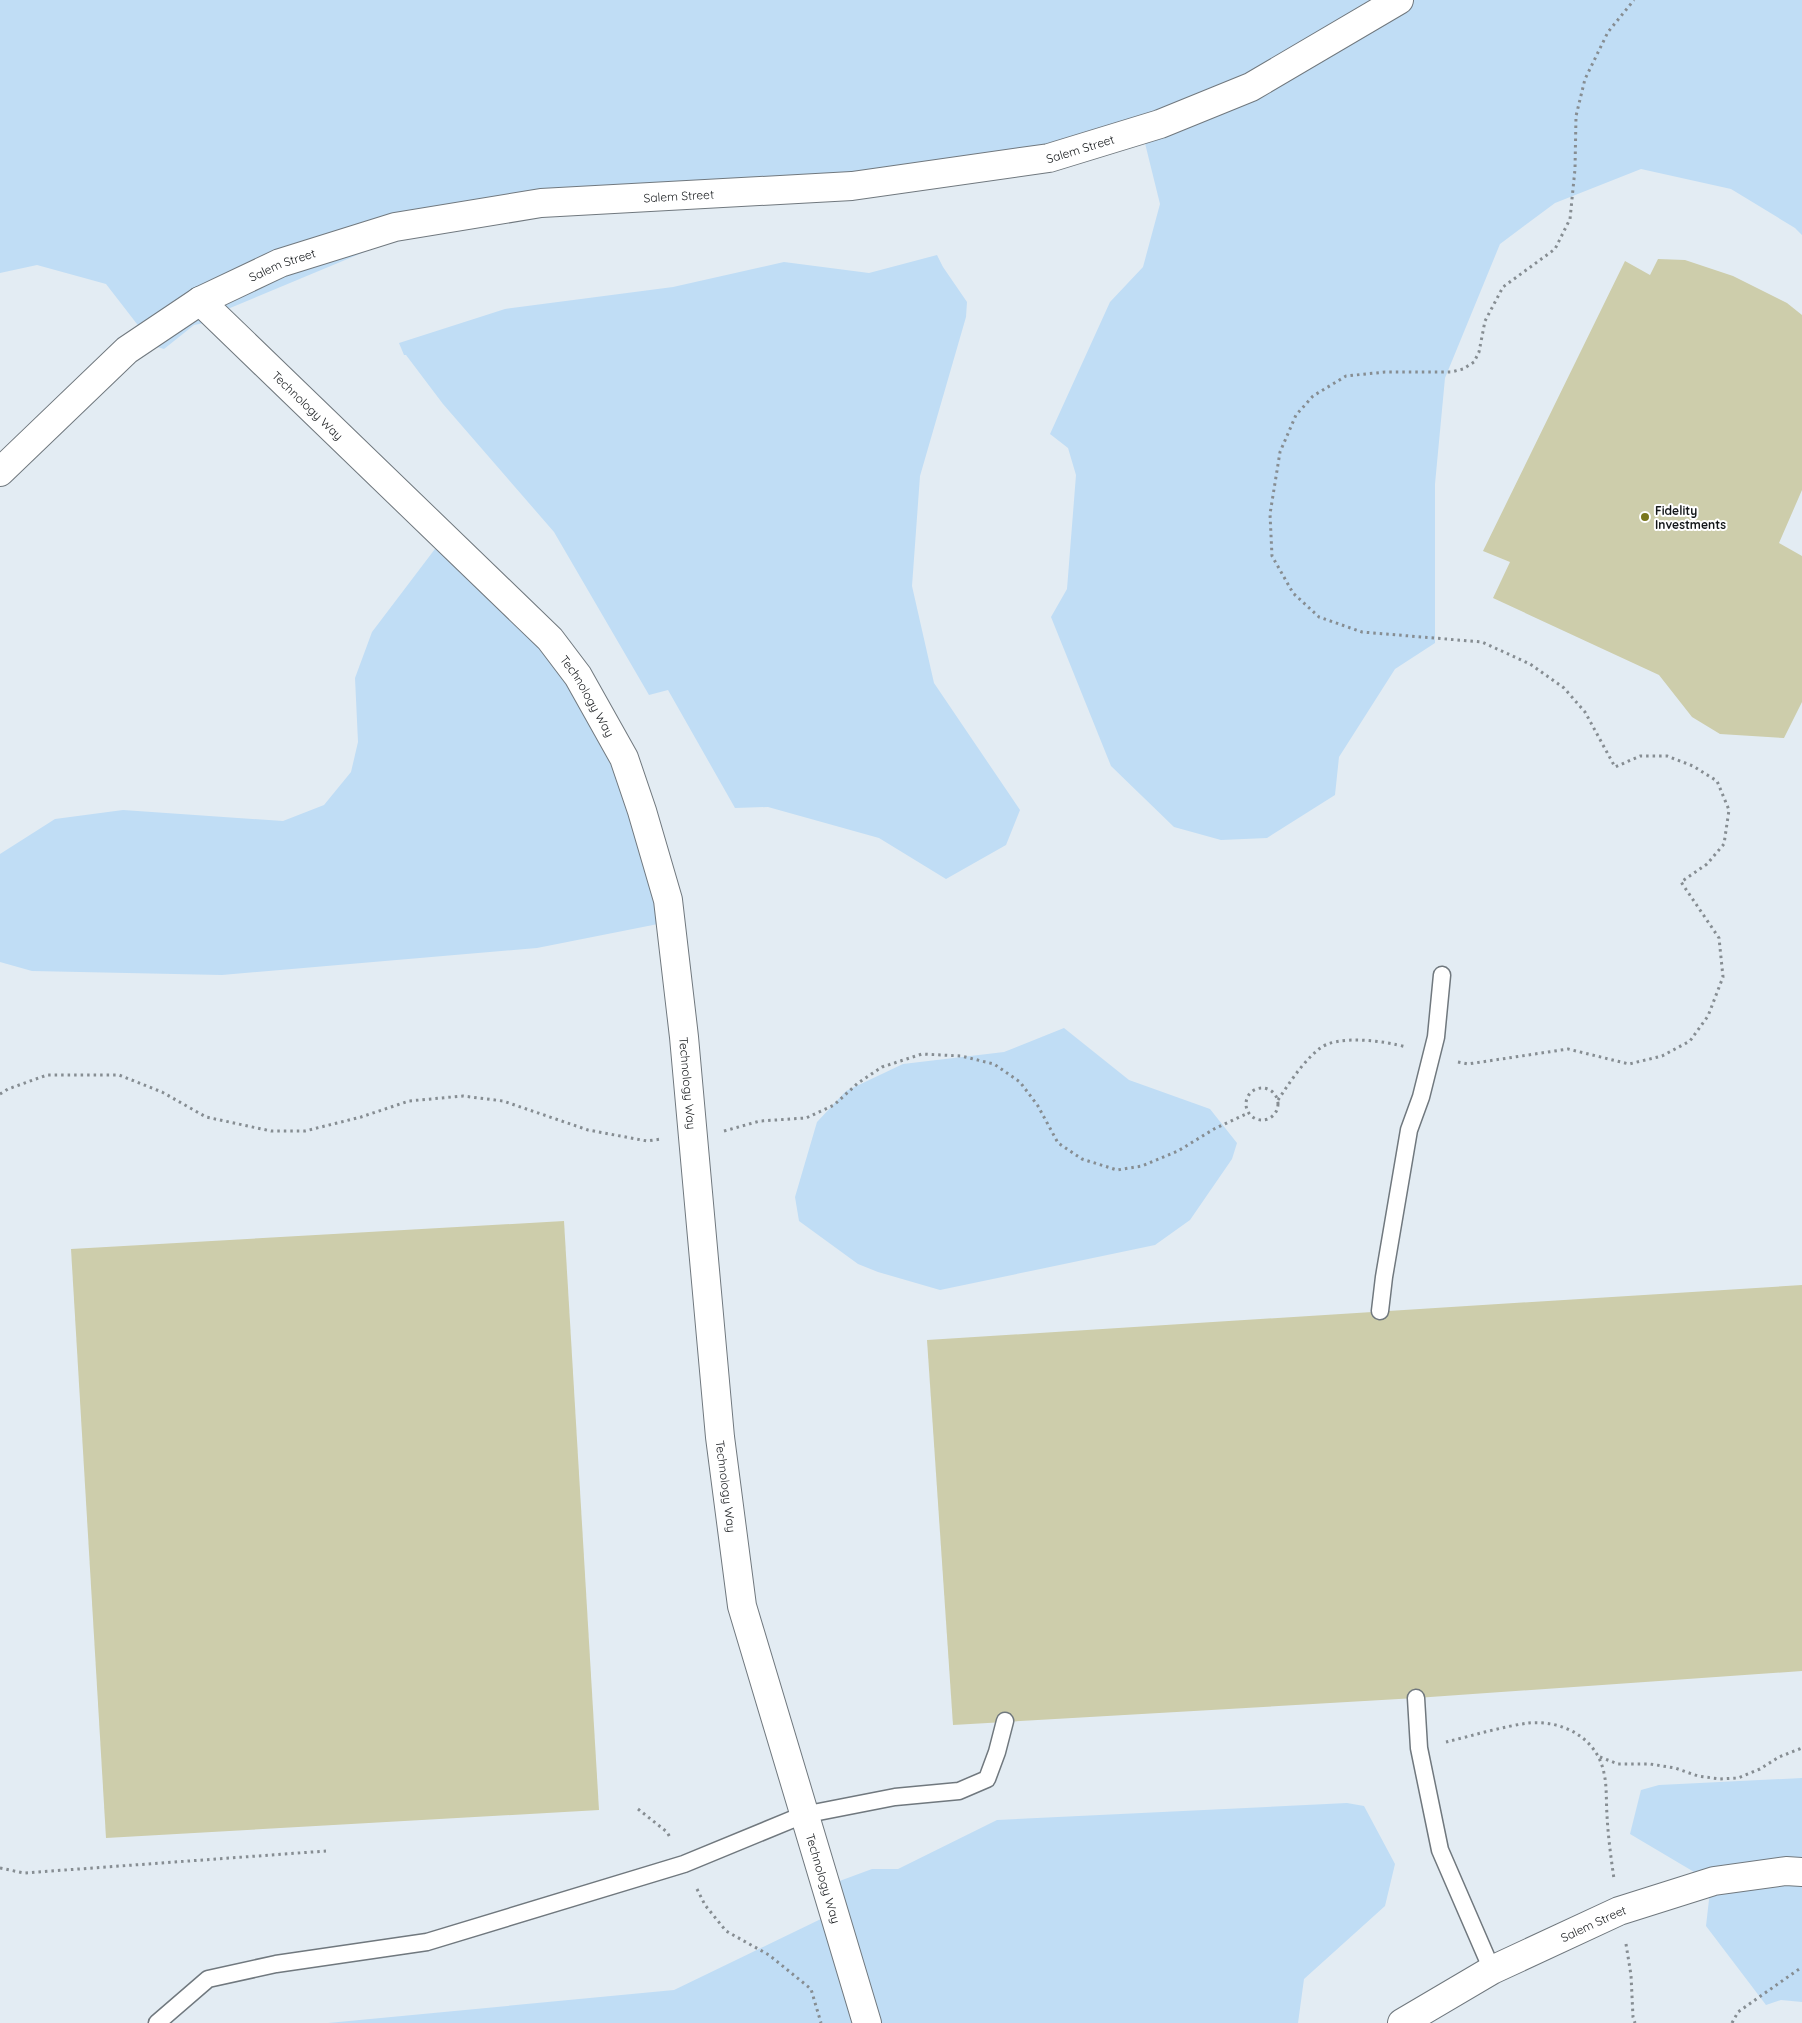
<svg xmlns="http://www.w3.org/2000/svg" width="1802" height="2023" font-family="Quicksand,sans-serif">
  <rect width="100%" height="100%" fill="#e3ecf3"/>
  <g fill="#c0ddf5">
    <polygon points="0,0 1802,0 1802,235 1795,228 1731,189 1641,169 1555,203 1500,244 1445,378 1435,484 1435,643 1395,669 1339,757 1335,795 1267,838 1221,840 1174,827 1111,766 1051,617 1067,589 1076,475 1068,448 1050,434 1110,302 1143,267 1160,204 1141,127 1039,161 453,215 206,318 204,323 194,325 164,349 154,346 106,284 37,265 0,273"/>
    <polygon points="937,255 943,267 967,302 966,317 920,476 912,586 934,683 1020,810 1006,845 946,879 879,838 768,807 735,808 668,690 649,695 554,532 443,404 406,355 404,355 399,343 505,309 673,287 784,262 869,273"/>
    <polygon points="441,541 562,642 651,816 658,924 537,948 222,975 32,971 0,962 0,854 55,819 123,810 283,821 324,805 351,772 358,742 355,678 372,632"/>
    <polygon points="1064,1028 1129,1080 1210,1109 1237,1143 1232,1159 1190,1220 1155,1245 940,1290 878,1272 858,1264 799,1221 795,1197 817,1122 846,1091 903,1064 1004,1052"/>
    <polygon points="1802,1778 1802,2002 1781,2000 1766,2005 1706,1926 1711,1882 1630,1834 1641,1790 1659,1785"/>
    <polygon points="1347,1803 1364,1806 1395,1864 1385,1906 1304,1979 1298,2023 328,2023 674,1990 825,1917 826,1886 872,1869 898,1869 997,1820"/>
  </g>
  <g fill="#cdcdab">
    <polygon points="1658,259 1685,260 1733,276 1787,303 1802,315 1802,490 1779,543 1802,556 1802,702 1784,738 1720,734 1692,717 1659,675 1493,598 1510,562 1483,551 1625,261 1650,275"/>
    <polygon points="564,1221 599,1810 106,1838 71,1249"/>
    <polygon points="1802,1285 1802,1671 1416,1698 953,1725 927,1340"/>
  </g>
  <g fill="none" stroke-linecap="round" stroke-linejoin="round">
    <defs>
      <g id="service">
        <polyline points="1380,1311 1384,1277 1409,1130 1421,1097 1436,1037 1442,975"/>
        <polyline points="1416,1698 1419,1748 1440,1850 1492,1970"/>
        <polyline points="157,2023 208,1979 276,1964 427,1942 684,1864 803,1815 895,1797 959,1791 987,1779 997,1752 1005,1721"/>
      </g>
      <g id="minor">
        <path id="s1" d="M 200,301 L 550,639 L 578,676 L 624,758 L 642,811 L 668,900 L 684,1037 L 720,1437 L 742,1606 L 867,2023"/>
        <path id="s2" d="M 0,472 L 127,350 L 200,301 L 280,263 L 395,227 L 541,203 L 852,186 L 1049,158 L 1160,124 L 1251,87 L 1399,0"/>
        <path id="s3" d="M 1402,2023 L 1492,1970 L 1619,1911 L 1714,1881 L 1786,1871 L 1802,1872"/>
      </g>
    </defs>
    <use href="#service" stroke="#70787e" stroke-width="19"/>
    <use href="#minor" stroke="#70787e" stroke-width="30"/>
    <g stroke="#868d92" stroke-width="3" stroke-dasharray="2.5 4" stroke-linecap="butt">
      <polyline points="1458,1062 1468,1064 1568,1049 1629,1064 1662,1056 1690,1041 1708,1016 1723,977 1719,938 1681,882 1707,864 1724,844 1729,810 1717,781 1693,766 1667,756 1640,756 1615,767 1585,712 1564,688 1530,664 1482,642 1362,632 1319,617 1293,593 1272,556 1270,514 1280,452 1296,415 1313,396 1346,376 1385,372 1451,372 1463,369 1474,362 1479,352 1485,321 1503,287 1555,249 1570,219 1575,169 1576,116 1585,79 1608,32 1634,0"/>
      <circle cx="1262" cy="1104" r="16"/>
      <polyline points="0,1094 8,1089 47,1075 119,1075 162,1092 206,1117 271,1131 305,1131 361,1117 409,1101 463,1096 503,1101 588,1130 647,1141 661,1139"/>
      <path d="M 1278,1100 C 1290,1082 1302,1063 1319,1049 C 1337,1034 1385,1041 1406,1047"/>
      <polyline points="724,1131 760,1121 806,1118 834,1105 858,1083 882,1067 922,1054 961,1056 994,1064 1020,1082 1038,1106 1058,1143 1082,1159 1117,1170 1142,1166 1178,1151 1214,1129 1248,1113"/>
      <path d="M 1446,1742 C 1471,1736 1504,1726 1529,1723 C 1563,1720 1597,1738 1604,1773 C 1607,1786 1606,1801 1607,1815 C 1608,1836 1611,1858 1614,1879"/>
      <polyline points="1600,1757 1618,1764 1650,1764 1675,1768 1698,1776 1720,1779 1738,1778 1760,1769 1779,1757 1802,1748"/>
      <polyline points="638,1809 667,1832 671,1839"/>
      <polyline points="0,1868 24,1873 326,1851"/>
      <polyline points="697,1889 705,1905 726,1931 769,1955 811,1989 821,2023"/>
      <polyline points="1626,1944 1631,1975 1633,2017 1635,2023"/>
      <polyline points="1732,2023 1738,2012 1802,1967"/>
    </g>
    <use href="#service" stroke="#fff" stroke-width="16"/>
    <use href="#minor" stroke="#fff" stroke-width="28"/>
  </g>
  <circle fill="#79761c" stroke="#fff" stroke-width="2" cx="1645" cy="517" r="5"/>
  <g text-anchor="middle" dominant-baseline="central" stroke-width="4" stroke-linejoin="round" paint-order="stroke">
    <g font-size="12" fill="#131619" stroke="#fff">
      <text stroke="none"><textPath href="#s2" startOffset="1164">Salem Street</textPath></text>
      <text stroke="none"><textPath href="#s2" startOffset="759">Salem Street</textPath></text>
      <text stroke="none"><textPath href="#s2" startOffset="354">Salem Street</textPath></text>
      <text stroke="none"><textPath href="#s1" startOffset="150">Technology Way</textPath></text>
      <text stroke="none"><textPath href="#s1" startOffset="555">Technology Way</textPath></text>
      <text stroke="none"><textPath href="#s1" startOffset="960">Technology Way</textPath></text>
      <text stroke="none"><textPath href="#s1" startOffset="1365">Technology Way</textPath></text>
      <text stroke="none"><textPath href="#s1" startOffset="1770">Technology Way</textPath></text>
      <text stroke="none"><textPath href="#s3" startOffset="216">Salem Street</textPath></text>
    </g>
    <g font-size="12" font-weight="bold" fill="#131619" stroke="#fff" text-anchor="start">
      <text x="1655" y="510">Fidelity<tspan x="1655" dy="14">Investments</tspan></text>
    </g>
  </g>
</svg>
